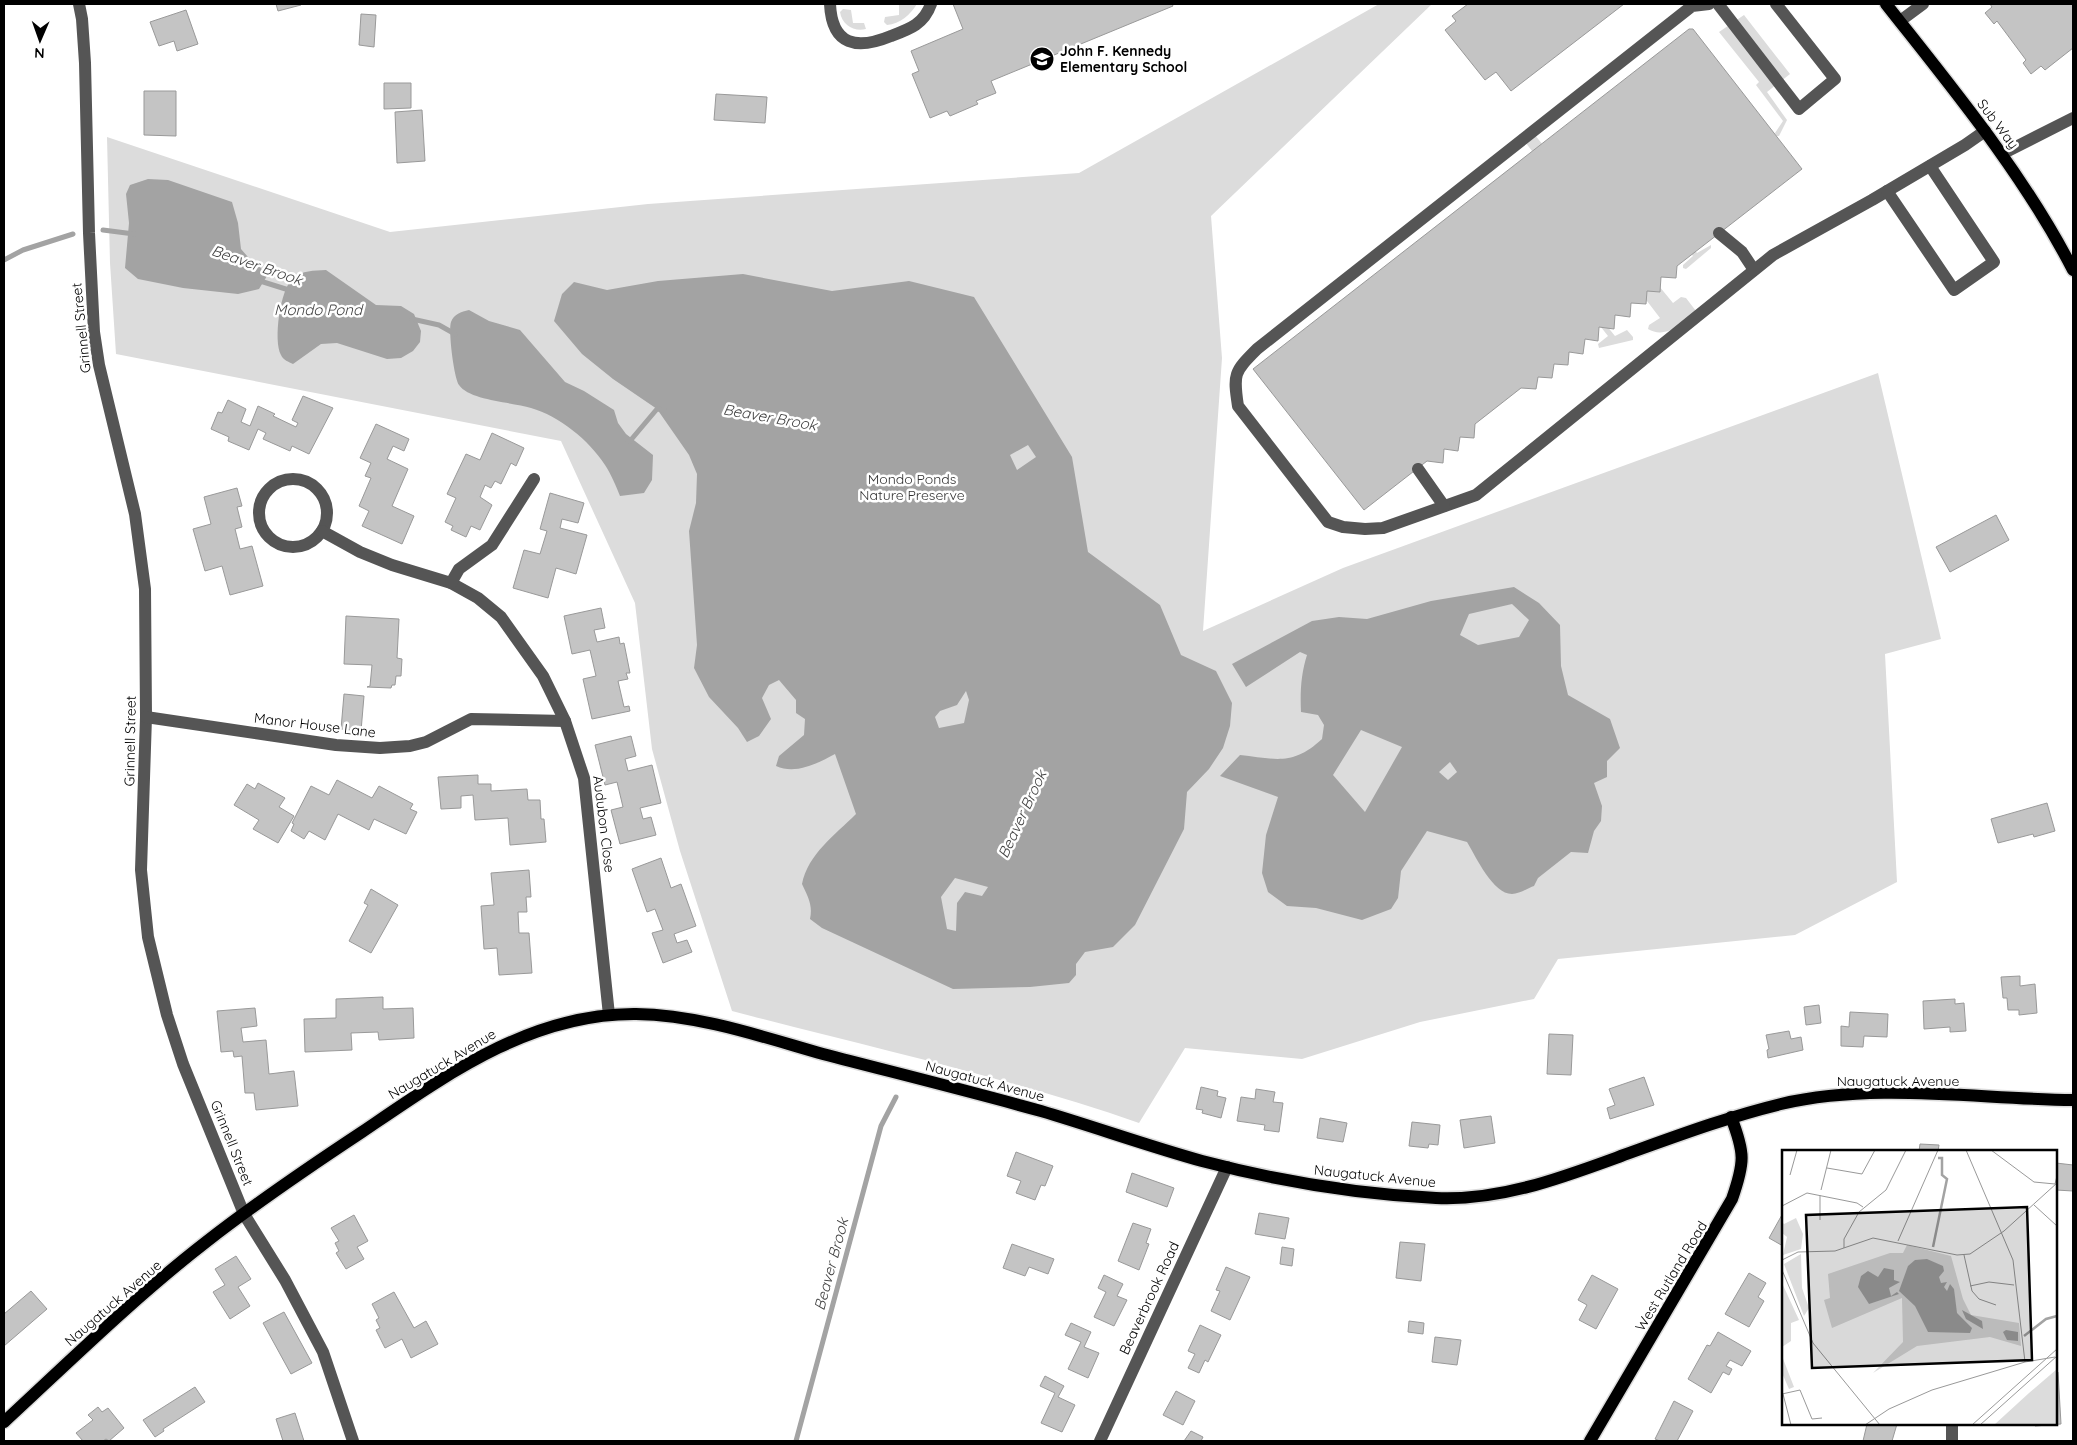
<svg xmlns="http://www.w3.org/2000/svg" width="2077" height="1445" font-family="Quicksand,sans-serif">
  <rect width="100%" height="100%" fill="#fff"/>
  <g fill="#dcdcdc">
    <path d="M 899,4 L 917,4 C 910,15 900,24 887,25 L 884,22 L 885,17 L 899,15 Z"/>
    <path d="M 1379,4 L 1432,4 L 1211,216 L 1222,358 L 1203,631 L 1343,568 L 1878,373 L 1941,639 L 1885,654 L 1897,882 L 1795,935 L 1558,959 L 1534,999 L 1420,1022 L 1302,1059 L 1185,1048 L 1139,1123 C 1007,1077 868,1047 732,1011 L 680,851 L 652,749 L 635,603 L 561,441 L 116,354 L 110,263 L 107,137 L 390,232 L 648,204 L 1079,173 Z"/>
    <path d="M 843,9 L 851,10 L 853,23 L 864,23 L 866,29 C 854,32 842,25 840,12 Z"/>
    <polygon points="1744,15 1790,74 1767,92 1787,120 1779,136 1776,136 1775,133 1783,121 1756,85 1759,82 1719,32"/>
    <polygon points="1595,124 1697,253 1711,245 1711,248 1686,269 1683,268 1683,265 1693,256 1592,127"/>
    <path d="M 1519,134 L 1534,134 L 1673,303 L 1681,297 L 1686,298 L 1696,311 C 1684,322 1666,340 1648,329 L 1649,325 L 1660,318 Z"/>
    <polygon points="1505,200 1615,336 1627,330 1633,337 1633,340 1599,348 1598,344 1608,336 1502,202"/>
  </g>
  <g fill="#a3a3a3" fill-rule="evenodd">
    <polygon points="148,179 168,180 232,202 238,223 241,249 248,257 257,263 267,276 259,289 238,294 183,288 138,279 125,268 129,223 126,194 130,185"/>
    <path d="M 326,270 L 376,305 L 401,306 L 414,314 L 421,331 L 420,342 L 413,351 L 401,358 L 387,359 L 337,343 L 321,344 L 293,364 C 289,362 283,360 281,355 C 273,341 280,289 293,278 C 303,270 313,271 326,270 Z"/>
    <path d="M 743,274 L 832,291 L 909,281 L 974,297 L 1072,457 L 1088,552 L 1160,605 L 1181,655 L 1216,671 L 1232,703 L 1230,726 L 1223,748 L 1209,769 L 1187,792 L 1184,829 L 1135,925 L 1113,947 L 1085,952 L 1076,964 L 1076,975 L 1069,983 L 1030,987 L 953,989 L 822,928 L 810,919 C 813,905 808,897 802,884 C 808,854 835,835 856,814 L 835,754 C 818,763 796,775 776,766 L 779,756 L 804,735 L 805,719 L 796,713 L 796,700 L 779,680 L 769,685 L 762,698 L 771,719 L 759,736 L 747,742 L 738,728 L 709,697 L 694,668 L 697,645 L 689,531 L 696,503 L 697,474 L 689,455 L 657,409 L 613,379 L 582,354 L 554,321 L 562,294 L 574,282 L 607,290 L 658,281 ZM 1028,445 L 1036,457 L 1017,470 L 1010,455 ZM 966,691 L 969,700 L 964,723 L 939,728 L 935,717 L 940,711 L 957,705 ZM 955,878 L 988,887 L 982,896 L 965,892 L 957,903 L 956,931 L 947,929 L 941,897 Z"/>
    <path d="M 469,310 L 489,321 L 520,330 L 565,382 L 584,391 L 614,410 L 618,423 L 626,434 L 653,455 L 652,480 L 644,493 L 620,496 C 616,486 611,474 605,465 C 589,440 559,416 531,408 C 513,402 470,401 459,385 C 454,378 448,331 451,322 C 454,314 461,312 469,310 Z"/>
    <path d="M 1514,587 L 1539,603 L 1560,625 L 1561,666 L 1568,695 L 1610,719 L 1620,748 L 1607,761 L 1607,777 L 1594,783 L 1602,806 L 1601,821 L 1594,831 L 1588,853 L 1571,852 L 1538,878 L 1534,886 C 1528,888 1519,894 1512,894 C 1493,894 1476,857 1467,842 L 1427,831 L 1401,871 L 1398,898 L 1391,909 L 1362,920 L 1316,908 L 1287,906 L 1268,892 L 1262,873 L 1266,835 L 1278,797 L 1220,776 L 1240,755 C 1276,759 1293,766 1322,739 L 1324,725 L 1318,715 L 1301,712 C 1300,692 1301,674 1307,655 L 1300,652 L 1246,687 L 1232,664 L 1312,621 L 1339,617 L 1367,619 L 1431,601 ZM 1512,604 L 1529,620 L 1519,637 L 1478,645 L 1460,635 L 1469,614 ZM 1361,730 L 1402,747 L 1365,812 L 1333,775 ZM 1450,762 L 1457,772 L 1448,780 L 1439,772 Z"/>
  </g>
  <g fill="none" stroke-linecap="round" stroke-linejoin="round">
    <g stroke="#a3a3a3" stroke-width="5">
      <polyline points="103,230 134,234"/>
      <polyline points="4,260 23,250 73,234"/>
      <polyline points="257,280 292,291"/>
      <polyline points="412,319 439,325 455,334"/>
      <polyline points="627,439 630,441 657,409 664,410"/>
      <polyline points="796,1441 881,1126 896,1097"/>
    </g>
  </g>
  <g fill="#c4c4c4" stroke="#999">
    <polygon points="276,4 301,4 301,5 278,11"/>
    <polygon points="953,4 1172,4 1173,6 991,81 996,93 976,101 978,104 950,116 947,111 930,118 912,74 919,71 911,51 963,29"/>
    <polygon points="1468,4 1624,4 1511,91 1496,72 1485,80 1445,30 1456,21 1452,16"/>
    <polygon points="1990,4 2073,4 2073,48 2045,70 2041,66 2031,74 2023,63 2026,60 1997,21 1994,24 1985,13 1992,7"/>
    <polygon points="186,10 198,44 177,51 174,41 159,46 150,22"/>
    <polygon points="361,14 376,15 374,47 359,45"/>
    <polygon points="1689,29 1693,29 1802,169 1677,266 1676,278 1661,277 1660,292 1647,291 1646,304 1631,303 1630,317 1615,315 1614,329 1599,327 1598,341 1585,339 1583,354 1569,352 1568,365 1554,364 1552,378 1538,377 1536,389 1521,388 1475,424 1474,438 1460,437 1458,451 1444,449 1443,463 1427,461 1364,510 1253,369"/>
    <polygon points="384,83 411,83 411,108 384,109"/>
    <polygon points="144,91 176,91 176,136 144,135"/>
    <polygon points="716,94 767,97 765,123 714,120"/>
    <polygon points="422,110 425,161 397,163 395,112"/>
    <polygon points="303,396 333,408 309,454 292,446 290,451 263,439 266,433 258,429 249,450 228,441 229,437 211,429 218,412 222,413 228,400 246,409 241,422 250,426 258,406 275,414 273,416 296,427 298,423 292,420"/>
    <polygon points="376,424 409,439 404,451 393,446 387,459 408,469 392,506 414,516 402,544 362,526 369,511 359,506 371,478 365,476 371,463 360,458"/>
    <polygon points="492,433 524,448 516,466 511,463 501,484 495,481 491,488 485,485 480,497 492,505 480,530 471,526 466,537 451,530 453,526 445,522 456,498 447,494 466,454 480,460"/>
    <polygon points="237,488 242,506 237,507 242,527 235,529 240,549 252,546 263,586 230,595 222,566 205,571 193,529 211,524 204,497"/>
    <polygon points="550,493 584,503 578,523 562,519 560,528 587,535 576,574 556,568 548,598 513,588 524,550 540,554 547,531 540,529"/>
    <polygon points="1996,515 2009,540 1950,572 1936,547"/>
    <polygon points="601,608 605,628 594,630 597,642 619,637 620,644 624,643 630,673 626,673 628,679 618,681 624,707 629,706 630,711 592,719 583,679 596,676 590,650 572,654 564,616"/>
    <polygon points="346,616 399,619 397,658 402,659 401,676 396,676 395,685 392,685 391,688 367,687 370,686 372,665 344,664"/>
    <polygon points="344,694 364,696 361,731 341,729"/>
    <polygon points="631,736 636,756 625,759 628,771 652,765 661,803 640,808 643,819 651,817 656,835 620,844 611,810 623,807 617,782 605,785 595,745"/>
    <polygon points="478,775 478,784 491,784 491,791 527,789 528,800 540,800 541,819 544,819 546,842 510,845 508,818 475,820 473,795 461,796 461,808 441,809 438,777"/>
    <polygon points="337,780 372,798 379,786 413,804 410,809 417,812 406,834 374,819 369,830 338,814 325,840 309,831 304,839 291,831 294,824 292,823 311,786 329,795"/>
    <polygon points="258,783 285,798 279,807 294,816 278,843 253,829 259,820 234,805 247,784 255,789"/>
    <polygon points="2047,803 2055,831 2034,837 2033,834 1998,843 1991,819"/>
    <polygon points="661,858 671,888 681,884 696,926 674,934 677,943 687,940 692,952 663,963 652,933 663,930 655,909 647,912 632,869"/>
    <polygon points="529,870 531,897 526,897 527,912 518,912 519,933 529,933 532,973 499,975 497,948 484,949 481,906 494,905 491,873"/>
    <polygon points="371,889 398,905 371,953 349,941 368,905 364,903"/>
    <polygon points="2020,976 2020,986 2035,984 2037,1013 2019,1015 2019,1010 2008,1010 2007,998 2003,998 2001,977"/>
    <polygon points="383,997 383,1009 413,1008 414,1038 379,1040 378,1032 351,1033 352,1050 305,1052 304,1019 336,1018 336,999"/>
    <polygon points="1955,999 1955,1004 1964,1003 1966,1031 1950,1032 1950,1027 1924,1029 1923,1001"/>
    <polygon points="1819,1005 1821,1023 1806,1025 1804,1007"/>
    <polygon points="255,1008 257,1026 241,1028 243,1042 266,1040 269,1074 294,1071 298,1106 256,1110 254,1093 245,1093 242,1056 234,1057 233,1051 221,1052 217,1011"/>
    <polygon points="1850,1012 1888,1014 1887,1037 1864,1036 1863,1047 1841,1046 1841,1026 1849,1027"/>
    <polygon points="1789,1031 1791,1039 1801,1037 1803,1050 1768,1058 1767,1050 1769,1049 1766,1035"/>
    <polygon points="1549,1034 1573,1035 1571,1075 1547,1074"/>
    <polygon points="1644,1077 1654,1105 1610,1119 1607,1108 1615,1105 1609,1089"/>
    <polygon points="1201,1087 1218,1091 1217,1096 1226,1098 1221,1118 1202,1113 1203,1110 1196,1109"/>
    <polygon points="1256,1089 1275,1092 1273,1102 1283,1103 1279,1132 1264,1130 1265,1125 1237,1121 1241,1097 1255,1099"/>
    <polygon points="1491,1116 1495,1143 1464,1148 1460,1120"/>
    <polygon points="1320,1118 1347,1123 1343,1142 1317,1138"/>
    <polygon points="1412,1122 1440,1125 1438,1145 1429,1144 1428,1148 1409,1146"/>
    <polygon points="1920,1144 1939,1145 1938,1151 1919,1151"/>
    <polygon points="1016,1152 1053,1166 1045,1186 1041,1185 1035,1200 1016,1193 1021,1181 1007,1176"/>
    <polygon points="2056,1163 2073,1165 2073,1191 2056,1190"/>
    <polygon points="1132,1173 1174,1188 1167,1207 1126,1192"/>
    <polygon points="1259,1213 1289,1218 1285,1239 1255,1234"/>
    <polygon points="1783,1213 1783,1246 1769,1238"/>
    <polygon points="354,1215 368,1241 357,1247 364,1259 346,1269 336,1253 339,1251 335,1243 339,1241 331,1228"/>
    <polygon points="1133,1223 1151,1229 1146,1243 1149,1244 1139,1270 1118,1261"/>
    <polygon points="1400,1242 1425,1244 1421,1281 1396,1278"/>
    <polygon points="1012,1244 1054,1259 1048,1274 1029,1267 1025,1276 1003,1268"/>
    <polygon points="1282,1247 1294,1249 1292,1266 1280,1264"/>
    <polygon points="236,1256 251,1279 238,1287 250,1306 230,1319 213,1292 225,1285 215,1269"/>
    <polygon points="1226,1267 1250,1277 1230,1320 1211,1311 1220,1291 1216,1290"/>
    <polygon points="1749,1273 1766,1283 1758,1297 1764,1301 1749,1327 1725,1314"/>
    <polygon points="1104,1275 1123,1284 1117,1296 1127,1300 1114,1326 1094,1317 1106,1292 1098,1288"/>
    <polygon points="1592,1275 1618,1289 1596,1329 1579,1320 1587,1305 1578,1300"/>
    <polygon points="31,1291 47,1309 4,1346 4,1314"/>
    <polygon points="394,1292 414,1328 426,1321 438,1344 411,1358 402,1339 385,1348 376,1330 380,1328 376,1320 379,1318 372,1304"/>
    <polygon points="284,1312 312,1363 291,1374 263,1323"/>
    <polygon points="1409,1321 1424,1323 1423,1334 1408,1332"/>
    <polygon points="1071,1323 1091,1332 1084,1347 1099,1353 1088,1378 1068,1369 1081,1342 1065,1335"/>
    <polygon points="1200,1325 1221,1335 1208,1362 1205,1360 1199,1373 1188,1368 1195,1354 1188,1351"/>
    <polygon points="1718,1332 1751,1351 1742,1366 1730,1360 1726,1366 1732,1369 1729,1375 1723,1372 1711,1393 1688,1379 1707,1345 1710,1346"/>
    <polygon points="1435,1337 1461,1340 1457,1365 1432,1362"/>
    <polygon points="2056,1372 2058,1372 2061,1424 2035,1426 2035,1424 2056,1424"/>
    <polygon points="1045,1376 1064,1386 1058,1397 1075,1405 1062,1432 1041,1423 1055,1393 1040,1386"/>
    <polygon points="195,1387 205,1402 163,1429 164,1431 155,1437 143,1420"/>
    <polygon points="1176,1391 1195,1401 1183,1425 1163,1415"/>
    <polygon points="1674,1401 1693,1411 1677,1441 1660,1441 1655,1439"/>
    <polygon points="98,1407 102,1412 108,1408 124,1428 109,1441 106,1439 103,1441 83,1441 76,1433 93,1420 88,1415"/>
    <polygon points="295,1413 304,1441 283,1441 276,1419"/>
    <polygon points="1867,1424 1897,1424 1892,1441 1863,1441"/>
    <polygon points="1191,1431 1203,1437 1201,1441 1184,1441"/>
  </g>
  <g fill="none" stroke-linecap="round" stroke-linejoin="round">
    <defs>
      <g id="major">
        <path d="M 1886,4 C 1953,89 2023,173 2073,270"/>
        <path d="M 4,1422 C 70,1361 135,1297 206,1242 C 256,1203 309,1167 362,1132 C 446,1075 531,1013 636,1014 C 700,1015 763,1037 823,1054 C 896,1073 969,1091 1041,1111 C 1095,1127 1148,1146 1202,1161 C 1278,1181 1357,1194 1436,1198 C 1500,1201 1561,1178 1621,1156 C 1674,1137 1727,1117 1781,1104 C 1876,1082 1977,1099 2073,1100"/>
        <path d="M 1590,1441 L 1732,1199 C 1745,1162 1745,1153 1731,1117"/>
      </g>
    </defs>
    <use href="#major" stroke="#dbdbdb" stroke-width="15"/>
    <g stroke="#555" stroke-width="12">
      <polyline points="79,4 82,19 85,63 89,233 94,332 99,365 135,514 145,589 146,717 141,870 148,937 167,1015 183,1064 244,1214 285,1280 323,1352 353,1441"/>
      <path d="M 830,4 C 832,46 857,50 891,36 C 910,29 924,24 931,4"/>
      <path d="M 1709,4 L 1692,6 L 1257,349 C 1234,372 1233,374 1238,406 L 1328,522 L 1343,527 L 1365,529 L 1383,528 L 1476,495 L 1773,255 L 1872,200 L 1965,145 L 1985,131"/>
      <polyline points="1718,4 1799,109 1835,79 1776,4"/>
      <polyline points="1900,21 1923,4"/>
      <polyline points="2002,154 2073,118"/>
      <polyline points="1887,191 1954,290 1994,262 1930,166"/>
      <polyline points="1719,233 1742,252 1754,270"/>
      <polyline points="1418,469 1444,506"/>
      <circle cx="293" cy="513" r="34"/>
      <polyline points="322,531 360,552 392,565 451,583 478,598 501,617 543,676 565,721 584,778 609,1015"/>
      <polyline points="451,583 459,569 492,545 534,479"/>
      <polyline points="146,717 336,745 380,748 410,746 426,742 471,719 565,721"/>
      <polyline points="1100,1441 1227,1167"/>
      <polyline points="1952,1441 1952,1424"/>
    </g>
    <use href="#major" stroke="#000" stroke-width="12"/>
  </g>
  <defs>
    <symbol id="school-disc" viewBox="-11 -11 22 22"><circle r="9.5" fill="#000" stroke="#fff"/><path d="M0-5L7-2L0 1L-7-2ZM-4 1L0 2.5L4 1V4Q0 6-4 4Z" fill="#fff"/></symbol>
  </defs>
  <g fill-rule="evenodd">
    <use href="#school-disc" x="1028" y="45" width="28" height="28"/>
  </g>
  <g text-anchor="middle" dominant-baseline="central" stroke-width="5" stroke-linejoin="round" paint-order="stroke">
    <g font-size="14" font-weight="bold" fill="#000" stroke="#fff" text-anchor="start">
      <text x="1060" y="51">John F. Kennedy<tspan x="1060" dy="16">Elementary School</tspan></text>
    </g>
    <g font-size="14" fill="#000" stroke="#fff">
      <text transform="translate(1998 124) rotate(53)">Sub Way</text>
      <text transform="translate(81 328) rotate(-96)">Grinnell Street</text>
      <text transform="translate(315 725) rotate(7)">Manor House Lane</text>
      <text transform="translate(130 741) rotate(-89)">Grinnell Street</text>
      <text transform="translate(604 824) rotate(83)">Audubon Close</text>
      <text transform="translate(442 1064) rotate(-31)">Naugatuck Avenue</text>
      <text transform="translate(985 1081) rotate(15)">Naugatuck Avenue</text>
      <text x="1898" y="1081">Naugatuck Avenue</text>
      <text transform="translate(232 1143) rotate(68)">Grinnell Street</text>
      <text transform="translate(1375 1176) rotate(6)">Naugatuck Avenue</text>
      <text transform="translate(1671 1276) rotate(-59)">West Rutland Road</text>
      <text transform="translate(1149 1298) rotate(-65)">Beaverbrook Road</text>
      <text transform="translate(113 1303) rotate(-41)">Naugatuck Avenue</text>
    </g>
    <g font-size="14" fill="#333" stroke="#fff">
      <text x="912" y="479">Mondo Ponds<tspan x="912" dy="16">Nature Preserve</tspan></text>
    </g>
    <g font-size="15" font-style="italic" fill="#444" stroke="#fff">
      <text transform="translate(257 265) rotate(19)">Beaver Brook</text>
      <text x="318" y="309">Mondo Pond</text>
      <text transform="translate(770 417) rotate(10)">Beaver Brook</text>
      <text transform="translate(1022 814) rotate(-65)">Beaver Brook</text>
      <text transform="translate(831 1264) rotate(-75)">Beaver Brook</text>
    </g>
  </g>
  <g transform="translate(1782 1150)">
    <rect width="275" height="275" fill="#fff"/>
    <path d="M 14,68 L 21,84 L 19,99 L 1,105 L 5,87 L 0,83 L 0,72 L 2,74 ZM 125,95 L 169,106 L 181,149 L 189,165 L 237,173 L 239,196 L 208,187 L 135,196 L 91,223 L 121,192 L 120,148 L 50,178 L 42,150 L 48,148 L 46,124 L 108,103 L 121,103 ZM 19,104 L 20,138 L 27,158 L 22,166 L 2,114 ZM 0,133 L 17,170 L 9,173 L 9,191 L 0,197 ZM 0,206 L 12,237 L 7,239 L 0,223 ZM 275,219 L 275,275 L 212,275 L 247,243 Z" fill="#dcdcdc"/>
    <path d="M 145,109 L 161,116 L 162,121 L 157,127 L 159,133 L 165,132 L 162,137 L 165,141 L 168,134 L 172,139 L 175,163 L 190,178 L 188,183 L 146,182 L 133,156 L 117,141 L 126,116 L 133,110 ZM 102,118 L 112,120 L 112,130 L 118,132 L 107,138 L 109,146 L 115,142 L 117,144 L 87,154 L 76,137 L 79,126 L 86,121 L 96,127 ZM 180,160 L 200,171 L 201,179 L 184,169 ZM 224,180 L 236,182 L 236,191 L 225,190 L 221,182 Z" fill="#a3a3a3"/>
    <path fill="none" stroke="#a3a3a3" stroke-width="2.5" d="M 151,97 L 165,29 L 160,25 L 160,8 L 156,8M 242,186 L 264,169 L 275,166"/>
    <path fill="none" stroke="#999" stroke-width="1" d="M 184,0 L 231,110 L 243,212M 209,0 L 252,32 L 273,34 L 275,26M 45,18 L 80,24 L 93,0M 8,25 L 15,0M 39,40 L 49,0M 252,55 L 275,76M 0,56 L 25,43 L 75,53 L 81,57M 38,70 L 38,45M 116,91 L 156,0M 62,98 L 62,89 L 77,62 L 104,40 L 124,0M 182,105 L 190,141 L 197,149 L 214,155M 0,110 L 16,102 L 53,101 L 91,88 L 175,105 L 188,104 L 222,81 L 275,33M 0,120 L 31,193 L 98,275M 188,136 L 207,132 L 232,135M 0,244 L 18,240 L 30,269 L 40,268M 1,244 L 9,275M 83,275 L 107,259 L 150,240 L 243,212 L 273,207M 190,275 L 275,199M 198,275 L 275,206"/>
    <path fill="#000" fill-opacity="0.15" stroke="#000" stroke-width="2.5" d="M 245,57 L 250,210 L 30,218 L 24,65 Z"/>
    <rect width="275" height="275" fill="none" stroke="#000" stroke-width="2.5"/>
  </g>
  <rect width="2077" height="1445" fill="none" stroke="#000000" stroke-width="10"/>
  <g transform="translate(40 40) rotate(182)" stroke="#ffffff" stroke-width="4" paint-order="stroke">
  <path d="M0-4L9 19L0 12L-9 19Z" fill="#000000"/>
  <text y="-8" font-size="14" font-weight="bold" text-anchor="middle" fill="#000000">N</text>
  </g>
</svg>
